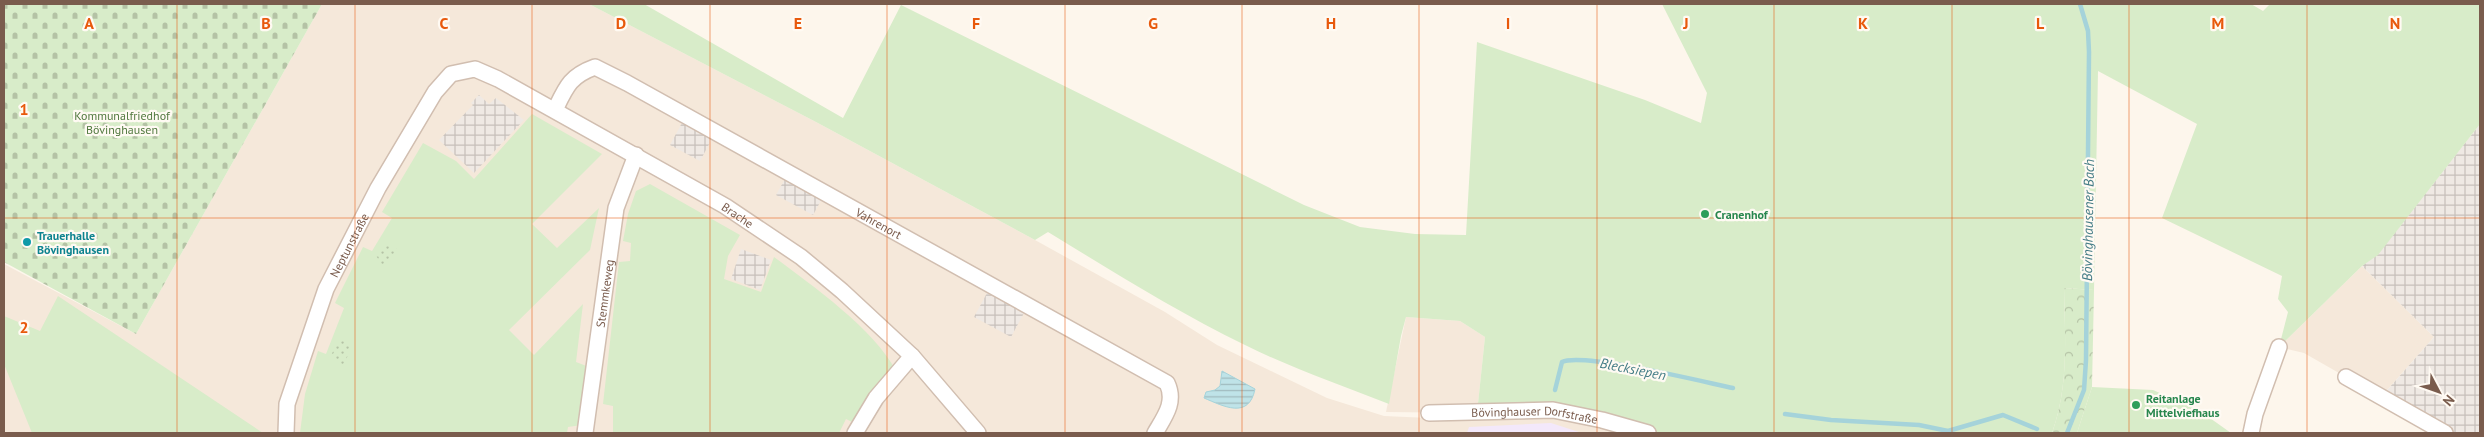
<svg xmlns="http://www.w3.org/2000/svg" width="2484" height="437" font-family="'PT Sans',sans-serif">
  <defs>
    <pattern id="industrial-grid" width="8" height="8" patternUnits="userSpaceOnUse" patternTransform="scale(1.25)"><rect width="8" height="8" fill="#efe9e4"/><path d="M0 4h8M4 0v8" fill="none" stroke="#c7c0bb"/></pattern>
    <pattern id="forest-crowns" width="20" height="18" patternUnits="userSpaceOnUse" patternTransform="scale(1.25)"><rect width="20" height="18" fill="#d8ecc9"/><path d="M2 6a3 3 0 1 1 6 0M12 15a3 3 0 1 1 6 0" fill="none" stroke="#b4c2a5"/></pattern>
    <pattern id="cemetery-stones" width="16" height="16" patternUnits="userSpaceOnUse" patternTransform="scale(1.25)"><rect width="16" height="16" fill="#d8ecc9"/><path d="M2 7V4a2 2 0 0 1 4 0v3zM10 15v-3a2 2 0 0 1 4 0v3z" fill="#b4c2a5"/></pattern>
    <pattern id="park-dots" width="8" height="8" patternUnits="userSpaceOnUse" patternTransform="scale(1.25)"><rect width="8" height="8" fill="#d8ecc9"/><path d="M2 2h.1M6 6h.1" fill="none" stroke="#b4c2a5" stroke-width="1.8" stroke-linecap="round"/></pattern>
    <pattern id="water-rules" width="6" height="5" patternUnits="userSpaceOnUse" patternTransform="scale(1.25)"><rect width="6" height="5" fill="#bfe3e8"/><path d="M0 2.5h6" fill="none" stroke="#a0bbbe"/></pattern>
  </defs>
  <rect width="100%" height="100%" fill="#fdf6ec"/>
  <g fill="#f5e8da">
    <polygon points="322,4 589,4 816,122 1035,240 1165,312 1217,345 1327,398 1384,416 1429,418 1553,410 1637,433 4,433 4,264 136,334"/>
    <polygon points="2362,266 2434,337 2381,397 2304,353 2279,347"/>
    <polygon points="1406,317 1460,321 1485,337 1477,413 1386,412"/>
  </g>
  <g fill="url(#industrial-grid)">
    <polygon points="479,95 489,104 496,98 524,120 474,173 439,140 473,105 471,103"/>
    <polygon points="683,121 713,137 700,161 670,145"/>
    <polygon points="2480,124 2480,433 2445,433 2381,397 2434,337 2362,266 2378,254"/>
    <polygon points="786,177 823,197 813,215 776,195"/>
    <polygon points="741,249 771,260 760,290 731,279"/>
    <polygon points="987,293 1024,313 1011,337 974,317"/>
  </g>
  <polygon fill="#f3e8fa" points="1551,423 1582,433 1467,433 1469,427"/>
  <g fill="#d8ecc9">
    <path d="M 589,4 L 644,4 L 843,118 L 901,5 L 1304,205 L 1360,227 L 1415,234 L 1466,235 L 1477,42 L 1645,100 L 1701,123 L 1707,93 L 1662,4 L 2251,4 L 2263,11 L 2270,4 L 2480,4 L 2480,124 L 2378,255 L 2362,266 L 2279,347 L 2288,312 L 2278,299 L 2282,276 L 2162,218 L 2197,124 L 2098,71 L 2094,290 L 2064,288 C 2065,337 2069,386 2052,433 L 1648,433 L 1602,420 L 1477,413 L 1485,337 L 1460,321 L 1406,317 L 1401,336 L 1389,404 C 1341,385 1291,368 1245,345 C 1177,312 1112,271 1048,232 L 1035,240 L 816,122 Z"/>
    <polygon points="532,114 602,154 532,224 557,248 599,208 590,250 509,330 534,355 583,304 576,362 589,367 582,425 568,427 567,433 300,433 305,394 318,351 326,354 344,308 335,303 363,247 372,251 392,218 382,212 423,143 456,161 474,179"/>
    <path d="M 650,184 L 740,235 L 728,256 L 724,279 L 761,292 L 774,257 C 813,286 874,329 896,371 L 854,423 L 846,419 L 839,433 L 613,433 L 613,406 L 603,404 L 619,262 L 630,261 L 631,243 L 623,241 L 628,214 L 636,191 Z"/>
    <polygon points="58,296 263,433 32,433 4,364 4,316 40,331"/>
    <polygon points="2092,387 2153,390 2200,411 2231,433 2077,433"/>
  </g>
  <path fill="url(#forest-crowns)" d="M 2064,288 L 2094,290 L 2092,387 L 2077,433 L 2052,433 C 2069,386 2065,337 2064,288 Z"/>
  <polygon fill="url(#cemetery-stones)" points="4,4 322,4 136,334 4,262"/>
  <g fill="url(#park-dots)">
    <polygon points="387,241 397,249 384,268 375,254"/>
    <polygon points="340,339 353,346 343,365 330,357"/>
  </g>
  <path fill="url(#water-rules)" stroke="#a5d3da" d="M 1222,371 L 1255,389 C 1249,420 1223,406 1204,398 L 1206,392 L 1215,390 L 1220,386 Z"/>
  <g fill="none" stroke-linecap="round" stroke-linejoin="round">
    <g stroke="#a5d3da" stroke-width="4.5">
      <path d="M 1555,390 L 1562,362 C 1582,352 1704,382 1733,388"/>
      <polyline points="1785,414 1831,420 1919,425 1948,431 2003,415 2037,429"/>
      <polyline points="2067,433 2084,390 2086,360 2089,52 2088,31 2080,4"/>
    </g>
    <defs>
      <g id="street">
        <path id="s1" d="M 555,110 C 566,87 570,76 595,67 L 627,83 L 1167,383 C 1176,402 1165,416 1155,433"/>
        <polyline points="2346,377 2445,433"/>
        <path id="s2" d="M 1429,413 L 1553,410 L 1602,420 L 1648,433"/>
        <path id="s3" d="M 286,433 L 287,404 L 326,289 L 378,188 L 435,92 L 451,74 L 475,69 L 498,79 L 725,206 L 801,257 L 842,291 L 912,356 L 978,433"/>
        <path id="s4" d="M 585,433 L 616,208 L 636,155"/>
        <polyline points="855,433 876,398 912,356"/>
        <polyline points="2251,433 2255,414 2279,347"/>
      </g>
    </defs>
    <use href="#street" stroke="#d1beb0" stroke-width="18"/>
    <use href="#street" stroke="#fff" stroke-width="15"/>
  </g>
  <path fill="none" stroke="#e8590c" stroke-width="1" stroke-opacity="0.55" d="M 177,4 L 177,433M 355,4 L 355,433M 532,4 L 532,433M 710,4 L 710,433M 887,4 L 887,433M 1065,4 L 1065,433M 1242,4 L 1242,433M 1419,4 L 1419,433M 1597,4 L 1597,433M 1774,4 L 1774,433M 1952,4 L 1952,433M 2129,4 L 2129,433M 2307,4 L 2307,433M 4,218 L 2480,218"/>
  <g fill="#2e9e5b" stroke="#fffaf3" stroke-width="2">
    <circle cx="1705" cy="214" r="5"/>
    <circle cx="2136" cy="405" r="5"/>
  </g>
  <circle fill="#0f9aa8" stroke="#fffaf3" stroke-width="2" cx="27" cy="242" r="5"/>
  <g text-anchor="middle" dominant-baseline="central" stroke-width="4.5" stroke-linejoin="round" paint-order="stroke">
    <g font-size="12" fill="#537a41" stroke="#fffaf3">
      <text x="122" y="115">Kommunalfriedhof<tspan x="122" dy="14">Bövinghausen</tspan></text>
    </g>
    <g font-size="12" font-weight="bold" fill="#27864d" stroke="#fffaf3" text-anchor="start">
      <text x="1715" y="214">Cranenhof</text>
      <text x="2146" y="398">Reitanlage<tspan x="2146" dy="14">Mittelviefhaus</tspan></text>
    </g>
    <g font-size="12" fill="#7a5c4d" stroke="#fffaf3">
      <text stroke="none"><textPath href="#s3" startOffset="725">Brache</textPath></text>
      <text stroke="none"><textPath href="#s1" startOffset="385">Vahrenort</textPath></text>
      <text stroke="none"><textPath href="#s3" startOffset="200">Neptunstraße</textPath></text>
      <text stroke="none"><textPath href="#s4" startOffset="141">Stemmkeweg</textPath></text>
      <text stroke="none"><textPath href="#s2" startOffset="106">Bövinghauser Dorfstraße</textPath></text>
    </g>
    <g font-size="12" font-weight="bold" fill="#0d838f" stroke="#fffaf3" text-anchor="start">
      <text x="37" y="235">Trauerhalle<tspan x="37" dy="14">Bövinghausen</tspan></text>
    </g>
    <g font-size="14" font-style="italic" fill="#437c86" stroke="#fffaf3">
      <text transform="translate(2088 220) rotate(-89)">Bövinghausener Bach</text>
      <text transform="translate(1633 369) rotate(11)">Blecksiepen</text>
    </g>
  </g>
  <g font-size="16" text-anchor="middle" font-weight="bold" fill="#e8590c" stroke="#fffaf3" stroke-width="4.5" stroke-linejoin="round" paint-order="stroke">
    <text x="89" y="29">A</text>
    <text x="266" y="29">B</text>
    <text x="444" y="29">C</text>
    <text x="621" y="29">D</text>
    <text x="798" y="29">E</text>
    <text x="976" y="29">F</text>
    <text x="1153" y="29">G</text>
    <text x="1331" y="29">H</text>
    <text x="1508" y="29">I</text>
    <text x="1686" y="29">J</text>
    <text x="1863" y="29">K</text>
    <text x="2040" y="29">L</text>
    <text x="2218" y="29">M</text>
    <text x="2395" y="29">N</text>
    <text x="24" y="115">1</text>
    <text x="24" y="333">2</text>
  </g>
  <rect width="2484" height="437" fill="none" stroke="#7a5c4d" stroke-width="10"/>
  <g transform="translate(2439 392) rotate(131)" stroke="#fffaf3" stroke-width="4" paint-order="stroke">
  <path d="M0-4L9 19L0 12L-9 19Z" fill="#7a5c4d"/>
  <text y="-8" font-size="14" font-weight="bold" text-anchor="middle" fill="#7a5c4d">N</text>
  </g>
</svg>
